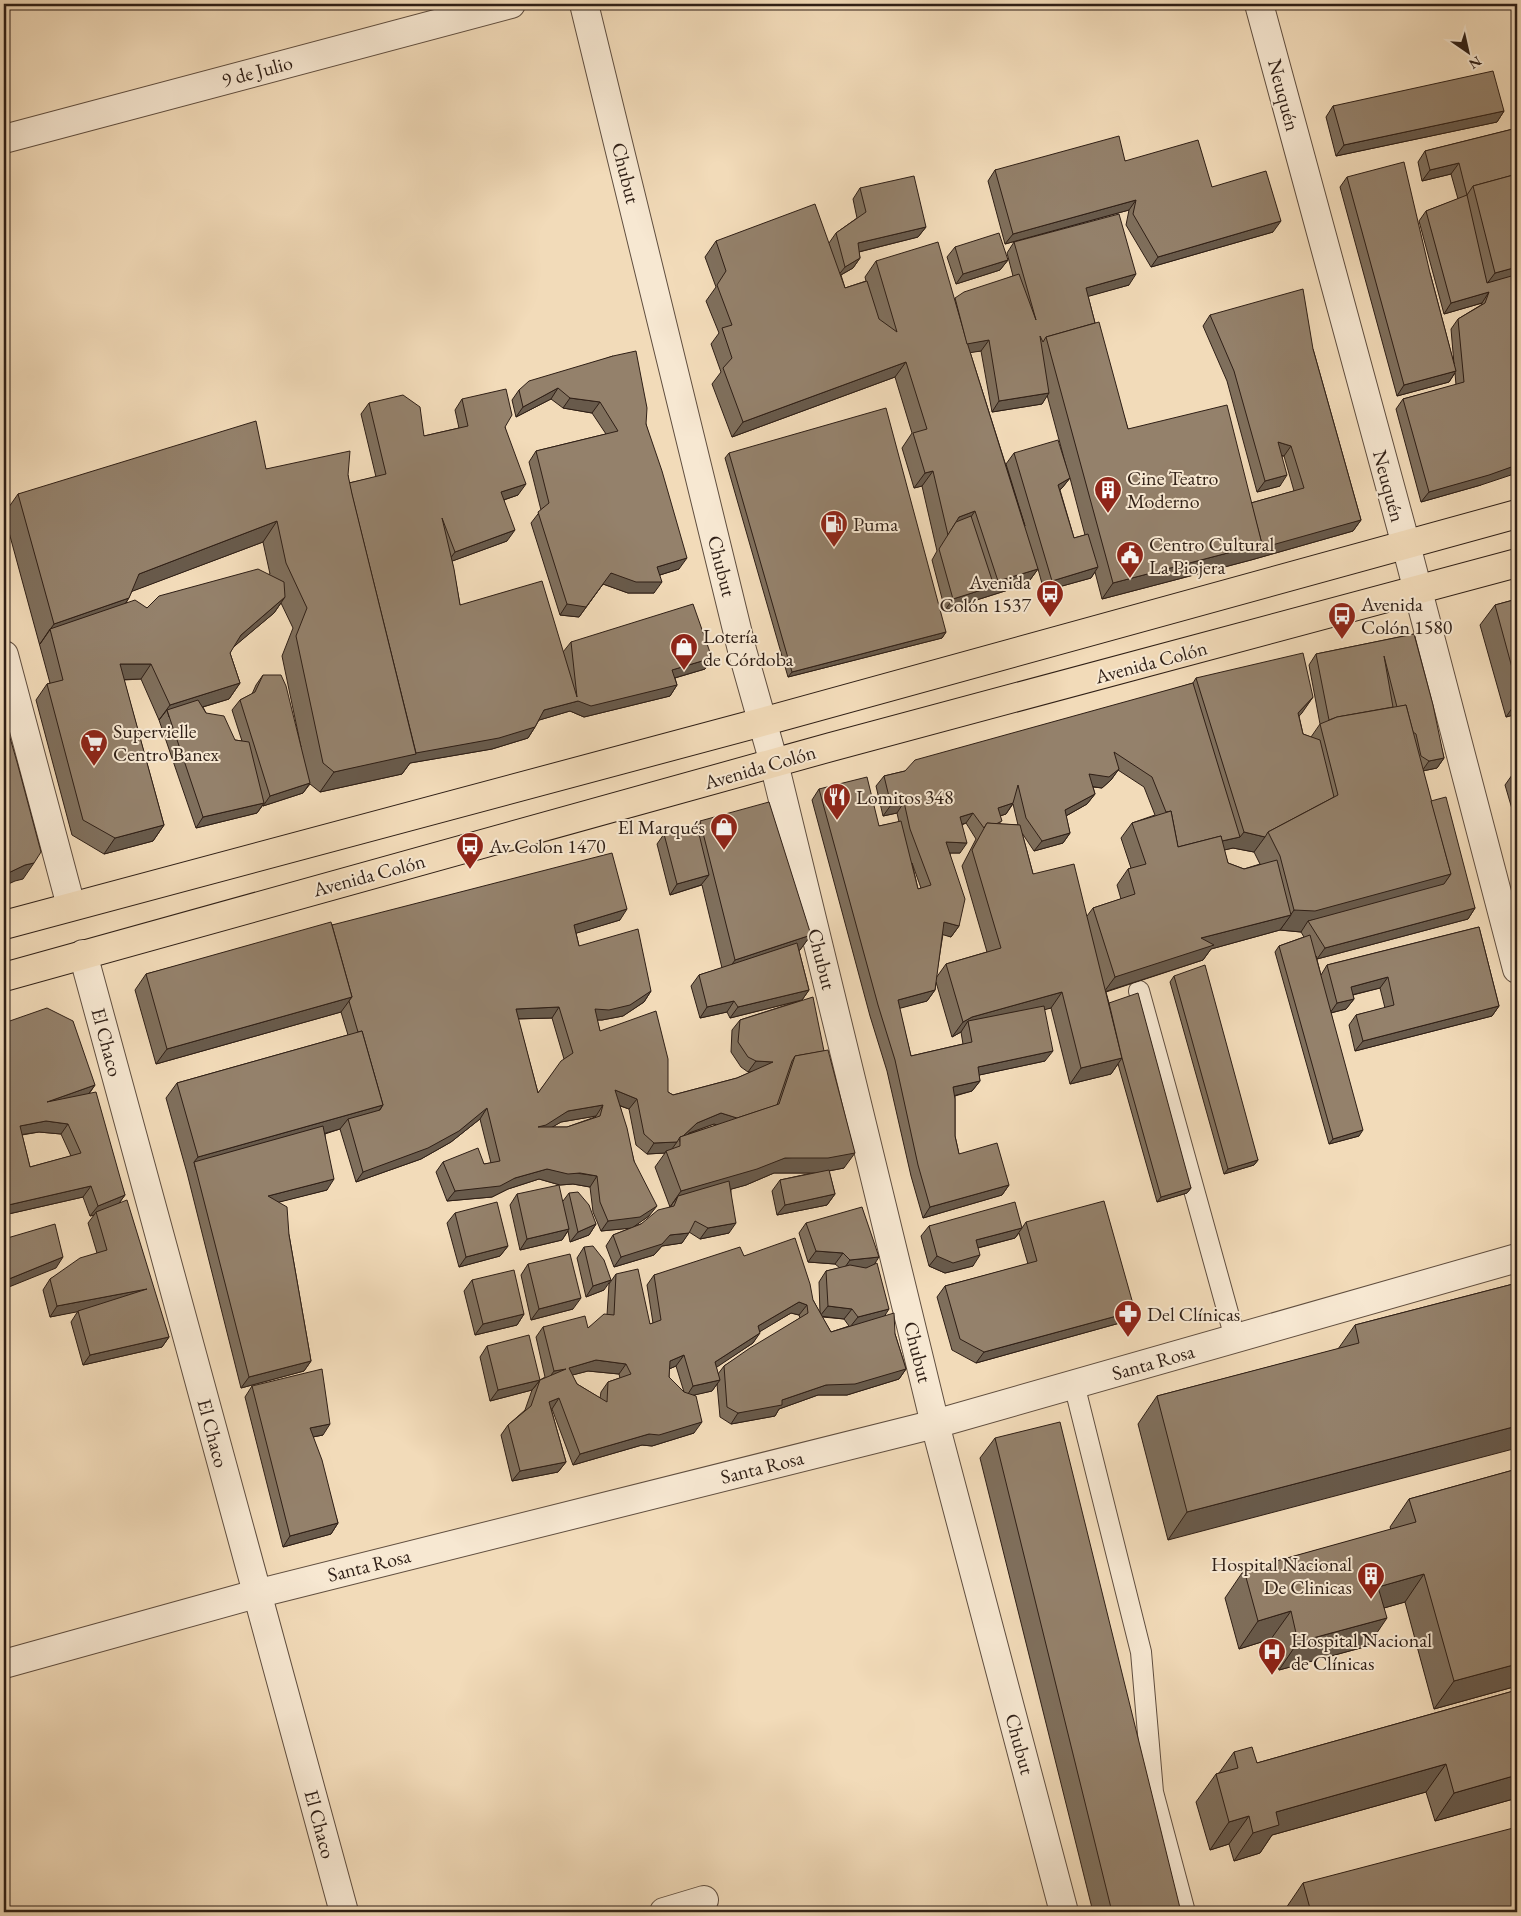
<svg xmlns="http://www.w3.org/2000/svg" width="1521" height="1916" font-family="'EB Garamond',serif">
  <rect width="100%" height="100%" fill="#f2dbb9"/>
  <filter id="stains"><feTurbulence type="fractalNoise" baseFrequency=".004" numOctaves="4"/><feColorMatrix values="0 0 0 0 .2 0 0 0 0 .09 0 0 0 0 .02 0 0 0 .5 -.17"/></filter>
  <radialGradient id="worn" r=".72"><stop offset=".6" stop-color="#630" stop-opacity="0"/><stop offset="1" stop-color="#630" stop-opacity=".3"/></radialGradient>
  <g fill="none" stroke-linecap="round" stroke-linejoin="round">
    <defs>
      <g id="service">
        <polyline points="1139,991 1235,1338"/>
        <polyline points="1074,1384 1141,1652 1153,1792 1185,1912"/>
      </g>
      <g id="minor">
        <polyline points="584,4 742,650 774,763 935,1424 1064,1912"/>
        <polyline points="1259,4 1406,545 1517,969"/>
        <polyline points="4,139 511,4"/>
        <polyline points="4,655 71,906"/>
        <polyline points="83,954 344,1912"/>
        <polyline points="4,1664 256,1594 935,1424 1517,1258"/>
        <polyline points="664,1912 704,1900"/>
      </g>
      <g id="primary">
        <polyline points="4,925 762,722 1517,514"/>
        <polyline points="4,977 831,747 1517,563"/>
      </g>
    </defs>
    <use href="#service" stroke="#604e3f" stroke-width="22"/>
    <use href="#minor" stroke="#604e3f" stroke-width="30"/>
    <use href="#primary" stroke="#2f1f16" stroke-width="30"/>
    <use href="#service" stroke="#f7e8d2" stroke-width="20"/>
    <use href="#minor" stroke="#f7e8d2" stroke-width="28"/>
    <use href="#primary" stroke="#f2dbb9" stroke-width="28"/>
  </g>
  <g fill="#7f6f5c" stroke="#2f1f16" fill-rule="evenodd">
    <polygon points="1333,106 1504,111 1497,122 1336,156 1326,117"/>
    <polygon points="1517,128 1481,485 1421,502 1396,409 1403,399 1456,385 1455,373 1449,382 1397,396 1340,187 1347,177 1430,273 1454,364 1451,329 1458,319 1481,305 1482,303 1444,314 1419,221 1426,211 1458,199 1451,174 1422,181 1418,162 1425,151"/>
    <polygon points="1125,161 1212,187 1273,232 1151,267 1126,225 1129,210 1005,244 988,181 995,170"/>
    <path d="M 860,188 L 926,227 L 918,237 L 859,252 L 860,258 L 853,268 L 841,275 L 845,288 L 866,281 L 865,277 L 876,261 L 954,299 L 1013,276 L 1007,253 L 1014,242 L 1129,285 L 1088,296 L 1095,323 L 1128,429 L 1251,503 L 1294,491 L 1284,456 L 1282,456 L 1280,486 L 1257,492 L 1227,381 L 1203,326 L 1210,315 L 1313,349 L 1361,520 L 1353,531 L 1251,560 L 1102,599 L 1095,572 L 1091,578 L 1044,591 L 1038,569 L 1027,584 L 945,610 L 932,560 L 937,551 L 922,486 L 914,488 L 902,448 L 912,433 L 895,377 L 732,437 L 712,384 L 721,372 L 711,344 L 719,333 L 706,301 L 716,287 L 705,257 L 716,241 L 829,243 L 836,233 L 857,218 L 853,199 ZM 981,351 L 992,412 L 1042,404 L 1047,395 L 1069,477 L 1014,453 L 1006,464 L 1025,526 L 970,352 ZM 1070,478 L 1085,535 L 1074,538 L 1060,490 L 1062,488 Z"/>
    <polygon points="955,247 1008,260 1000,270 956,284 947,257"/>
    <polygon points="613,356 646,424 679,569 660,575 654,593 628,593 603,584 579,617 560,615 531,523 541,510 529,462 536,451 606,434 592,413 563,408 551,399 516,417 512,400 519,390"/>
    <path d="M 462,399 L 505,427 L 518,495 L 504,500 L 507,541 L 452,561 L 460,605 L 563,652 L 571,642 L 712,658 L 705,669 L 675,678 L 677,685 L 670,696 L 584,717 L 570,711 L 539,720 L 535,727 L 528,738 L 492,749 L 410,763 L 402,774 L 320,792 L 310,784 L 303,793 L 263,806 L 263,805 L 257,813 L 196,828 L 159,720 L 141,679 L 124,680 L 164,825 L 153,841 L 104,854 L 72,835 L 36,700 L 47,684 L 50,683 L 4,514 L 18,494 L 266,469 L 348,475 L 349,483 L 376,477 L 361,414 L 369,403 L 424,436 L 459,428 L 455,410 ZM 263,542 L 270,574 L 147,608 L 126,603 L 132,591 ZM 281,603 L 293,628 L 282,656 L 301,747 L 263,675 L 256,685 L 252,694 L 240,700 L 232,710 L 242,741 L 235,740 L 206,713 L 203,707 L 229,699 L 240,683 L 230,653 L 233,647 L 274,613 Z"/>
    <polygon points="729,453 946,632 942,638 788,677 725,458"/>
    <polygon points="1517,599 1517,714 1506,717 1480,625 1495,605"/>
    <path d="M 1414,634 L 1444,758 L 1437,768 L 1423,771 L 1431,801 L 1475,908 L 1468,919 L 1317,959 L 1316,956 L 1321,975 L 1327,965 L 1479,927 L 1499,1006 L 1492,1016 L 1355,1051 L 1349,1025 L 1356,1015 L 1385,1008 L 1380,988 L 1353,995 L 1354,999 L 1346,1009 L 1331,1013 L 1359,1136 L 1329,1144 L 1275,952 L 1279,946 L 1304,937 L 1301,932 L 1280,930 L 1211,949 L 1203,960 L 1106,992 L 1109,1003 L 1191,1188 L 1187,1193 L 1157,1202 L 1118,1064 L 1111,1074 L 1070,1084 L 1051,1008 L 1044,1009 L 1045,1061 L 979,1075 L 980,1081 L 972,1091 L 955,1096 L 955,1136 L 959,1154 L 1009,1185 L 1002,1195 L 923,1218 L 911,1176 L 887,1071 L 870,1016 L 812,800 L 819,789 L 879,826 L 899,822 L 897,813 L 883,816 L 876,786 L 884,776 L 905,771 L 1193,683 L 1196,678 L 1313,697 L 1299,716 L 1303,734 L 1311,737 L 1320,724 L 1309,665 L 1316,654 ZM 1118,770 L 1144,787 L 1155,815 L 1132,823 L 1121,838 L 1131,868 L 1128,869 L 1117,885 L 1121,899 L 1093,908 L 1087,916 L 1033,874 L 1022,833 L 1034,851 L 1063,843 L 1070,833 L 1066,816 L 1087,804 L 1095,794 L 1093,787 L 1102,788 L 1111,780 ZM 1013,804 L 1018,825 L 1000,824 L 1000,816 L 1006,814 ZM 966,823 L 976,839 L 962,866 L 987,952 L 946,964 L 936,978 L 943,934 L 951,937 L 959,926 L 950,853 L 960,853 L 962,825 ZM 1233,848 L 1254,852 L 1260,864 L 1244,869 L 1228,863 L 1224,850 ZM 912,863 L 921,888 L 918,889 ZM 936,982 L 952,1037 L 961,1032 L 963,1044 L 911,1056 L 899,1008 L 927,1001 L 935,990 Z"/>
    <polygon points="1517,768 1517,826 1505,785"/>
    <path d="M 700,821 L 811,935 L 799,951 L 809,990 L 802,1000 L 844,1168 L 829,1171 L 835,1194 L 827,1205 L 777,1215 L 772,1191 L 780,1180 L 812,1173 L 774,1173 L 746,1185 L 731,1189 L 729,1233 L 700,1239 L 689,1232 L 682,1243 L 662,1246 L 654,1255 L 614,1267 L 606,1246 L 613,1235 L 631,1228 L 601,1231 L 593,1212 L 590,1187 L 573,1184 L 560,1185 L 539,1179 L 508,1189 L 492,1197 L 447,1201 L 436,1172 L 443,1162 L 484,1164 L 491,1163 L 480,1119 L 451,1142 L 421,1159 L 356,1182 L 340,1129 L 325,1134 L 327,1190 L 278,1202 L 289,1235 L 311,1361 L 304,1371 L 241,1388 L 187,1173 L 166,1098 L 177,1083 L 348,1035 L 341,1012 L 156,1064 L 135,990 L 146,974 L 332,925 L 620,920 L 576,933 L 579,946 L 651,991 L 644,1002 L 623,1016 L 602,1020 L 597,1020 L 600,1031 L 668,1092 L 673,1095 L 737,1078 L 751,1072 L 748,1072 L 741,1067 L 731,1052 L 732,1030 L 740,1020 L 802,1000 L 730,1018 L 727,1012 L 700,1018 L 691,986 L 699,975 L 722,968 L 702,885 L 670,895 L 657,844 L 664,834 L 697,826 ZM 552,1018 L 564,1059 L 538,1093 L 518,1019 ZM 620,1106 L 629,1109 L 636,1145 L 647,1154 L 665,1153 L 655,1167 L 670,1207 L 641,1224 L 634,1226 L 649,1216 L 634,1161 ZM 596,1116 L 595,1117 L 567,1127 L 552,1127 L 561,1122 ZM 714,1124 L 717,1125 L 688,1134 L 689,1133 Z"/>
    <polygon points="1174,976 1258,1160 1254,1165 1224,1174 1170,982"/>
    <path d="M 4,1023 L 95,1085 L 89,1094 L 125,1195 L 119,1203 L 169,1337 L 162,1347 L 83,1365 L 71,1322 L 78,1311 L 50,1317 L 43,1290 L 50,1279 L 97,1253 L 88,1223 L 94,1215 L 90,1216 L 83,1197 L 4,1215 ZM 39,1132 L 61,1134 L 71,1156 L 30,1167 L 22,1135 Z"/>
    <polygon points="569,1193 596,1224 589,1235 570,1242 568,1231 562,1240 520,1250 510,1205 517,1194 563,1201"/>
    <polygon points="455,1213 508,1246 500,1256 459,1267 447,1223"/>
    <polygon points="1026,1222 1135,1311 1127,1321 976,1363 952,1350 937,1297 945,1286 1028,1264 1019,1233 1015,1238 978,1248 973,1266 945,1273 929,1266 921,1236 929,1226 1022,1228"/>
    <path d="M 806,1223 L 873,1265 L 885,1315 L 895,1334 L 906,1369 L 899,1379 L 847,1395 L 818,1395 L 779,1409 L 775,1416 L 731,1424 L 720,1417 L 717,1384 L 712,1391 L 693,1395 L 694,1433 L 652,1446 L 642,1445 L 573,1465 L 552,1409 L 551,1409 L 566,1462 L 558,1472 L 512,1481 L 501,1435 L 508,1425 L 525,1410 L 532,1390 L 540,1380 L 545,1377 L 536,1337 L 543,1327 L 588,1328 L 607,1315 L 609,1284 L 616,1274 L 650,1324 L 653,1323 L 647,1285 L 654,1275 L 744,1256 L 813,1300 L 820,1313 L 819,1282 L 826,1271 L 840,1268 L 835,1264 L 808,1262 L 799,1233 ZM 791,1313 L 799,1315 L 800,1318 L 724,1366 L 718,1374 L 716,1367 L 753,1343 L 760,1331 ZM 822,1317 L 844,1319 L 849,1326 L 831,1332 ZM 676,1366 L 684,1392 L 669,1377 L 669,1369 ZM 588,1371 L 619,1374 L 620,1378 L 608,1382 L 601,1392 L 600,1398 L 577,1384 L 572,1375 Z"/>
    <polygon points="584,1247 604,1290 586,1297 577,1258"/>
    <polygon points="528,1264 573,1309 531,1320 521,1275"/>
    <polygon points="472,1280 524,1314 517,1325 475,1335 464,1291"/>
    <polygon points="1517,1283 1168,1540 1138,1424 1157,1396 1338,1349 1355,1325"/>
    <polygon points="487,1346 540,1380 532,1390 490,1401 480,1357"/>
    <polygon points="252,1386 323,1435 313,1437 338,1523 331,1534 283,1547 245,1397"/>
    <polygon points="995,1438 1181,1912 1093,1912 980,1458"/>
    <polygon points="1517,1469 1517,1686 1434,1709 1405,1602 1384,1608 1368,1646 1279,1670 1271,1639 1239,1649 1225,1598 1244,1570 1391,1530 1390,1527 1409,1499"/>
    <polygon points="1517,1690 1517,1798 1435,1821 1426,1792 1272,1835 1260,1853 1234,1861 1229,1844 1210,1850 1196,1802 1216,1774 1219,1773 1234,1752 1257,1763"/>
    <polygon points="1303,1883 1517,1912 1284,1912 1284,1911"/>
  </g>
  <g fill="#685a4b" stroke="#2f1f16">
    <polygon points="1504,111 1497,122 1336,156 1344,145"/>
    <polygon points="1459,163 1451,174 1422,181 1430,170"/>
    <polygon points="1136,200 1129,210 1005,244 1013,234"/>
    <polygon points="1281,221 1273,232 1151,267 1158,257"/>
    <polygon points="926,227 918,237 850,254 858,243"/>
    <polygon points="860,258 853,268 837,277 845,267"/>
    <polygon points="1008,260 1000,270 956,284 963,274"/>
    <polygon points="1517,267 1517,284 1480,293 1495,273"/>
    <polygon points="1136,274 1129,285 1079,299 1086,288"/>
    <polygon points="1489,292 1482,303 1444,314 1451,303"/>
    <polygon points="989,340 981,351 955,355 962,344"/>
    <polygon points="906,362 895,377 732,437 743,422"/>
    <polygon points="1456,371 1449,382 1397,396 1404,385"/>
    <polygon points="558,388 551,399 516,417 523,407"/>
    <polygon points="1049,393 1042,404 992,412 999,401"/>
    <polygon points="570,398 600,402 592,413 563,408"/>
    <polygon points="1278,442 1291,446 1284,456 1271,453"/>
    <polygon points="1517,465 1517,473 1481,485 1421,502 1429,492"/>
    <polygon points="933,471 922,486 914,488 925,473"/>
    <polygon points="1287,475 1280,486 1257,492 1265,481"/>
    <polygon points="1070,478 1062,488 1051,496 1058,485"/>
    <polygon points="526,484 518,495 494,503 501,492"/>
    <polygon points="975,511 964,527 955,522 959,517"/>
    <polygon points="1361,520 1353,531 1251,560 1102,599 1113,583 1262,544"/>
    <polygon points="277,521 263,542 125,594 139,574"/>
    <polygon points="515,530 507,541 447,563 455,552"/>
    <polygon points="687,558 679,569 650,578 657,567"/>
    <polygon points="1098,567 1091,578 1044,591 1052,581"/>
    <polygon points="1038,569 1027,584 945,610 953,599 994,586 998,581"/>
    <polygon points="611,573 662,582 654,593 628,593 603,584 579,617 560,615 567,604"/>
    <polygon points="285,597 274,613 230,650 241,635"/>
    <polygon points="129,598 115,619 50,629 40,644 54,624"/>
    <polygon points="946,632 942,638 788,677 792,672"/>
    <polygon points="712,658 705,669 664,681 672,670"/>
    <polygon points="120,664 151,664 141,679 109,680"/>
    <polygon points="240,683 229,699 169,717 167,710 159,720 170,705"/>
    <polygon points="677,685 670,696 584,717 570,711 536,721 544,710 578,701"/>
    <polygon points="1313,697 1302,713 1287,729 1298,713"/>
    <polygon points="1517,701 1517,714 1506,717"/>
    <polygon points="535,727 528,738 492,749 410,763 402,774 320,792 334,772 407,754"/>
    <polygon points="1444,758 1437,768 1422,771 1429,761"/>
    <polygon points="1119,769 1111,780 1102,788 1082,785 1089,774"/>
    <polygon points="310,783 303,793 263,806 270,796"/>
    <polygon points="1095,794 1087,804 1057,821 1065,810"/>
    <polygon points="904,802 897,813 883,816 891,805"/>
    <polygon points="264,803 257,813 196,828 203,817"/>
    <polygon points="1013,803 1006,814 990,819 998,808"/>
    <polygon points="973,813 966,823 952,827 960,817"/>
    <polygon points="164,825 153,841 104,854 115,838"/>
    <polygon points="1244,832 1265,837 1254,852 1233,848 1167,863 1174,852 1240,837"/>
    <polygon points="1070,833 1063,843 1034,851 1042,841"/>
    <polygon points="946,842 967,843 960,853 939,853"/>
    <polygon points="34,863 23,879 15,881 4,886 4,875 25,865"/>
    <polygon points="1451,874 1437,895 1308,921 1301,932 1280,930 1294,910"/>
    <polygon points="709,875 701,885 670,895 677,884"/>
    <polygon points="1475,908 1468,919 1317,959 1325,948"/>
    <polygon points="627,909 620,920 567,936 574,925"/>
    <polygon points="1291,915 1280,930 1211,949 1203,960 1104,992 1115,977 1201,938"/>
    <polygon points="944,922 959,926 951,937 937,933"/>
    <polygon points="811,935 800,950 724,976 735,960"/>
    <polygon points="1388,977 1380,988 1343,997 1351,987"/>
    <polygon points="809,990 802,1000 730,1018 738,1007"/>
    <polygon points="935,990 927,1001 890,1011 898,1000"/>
    <polygon points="651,991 644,1002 623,1016 602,1020 587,1020 595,1009"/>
    <polygon points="1062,992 1051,1008 970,1030 968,1021 961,1032 952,1037 963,1022 972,1017"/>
    <polygon points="352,997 341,1012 156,1064 167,1049"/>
    <polygon points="1354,999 1346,1009 1330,1013 1337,1003"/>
    <polygon points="734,1001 727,1012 700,1018 707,1007"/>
    <polygon points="1499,1006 1492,1016 1355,1051 1363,1041"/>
    <polygon points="559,1007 552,1018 508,1019 516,1009"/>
    <polygon points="1053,1051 1045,1061 970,1077 978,1067"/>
    <polygon points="1122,1058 1111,1074 1070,1084 1081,1068"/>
    <polygon points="756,1061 773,1062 766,1072 748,1072"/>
    <polygon points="980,1081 972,1091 945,1098 953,1087"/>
    <polygon points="95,1085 87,1096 47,1102"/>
    <polygon points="615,1090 637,1099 629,1109 608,1101"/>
    <polygon points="383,1105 372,1121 348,1119 340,1129 196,1170 194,1162 198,1157"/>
    <polygon points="603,1105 596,1116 561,1122 539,1135 538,1127 568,1111"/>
    <polygon points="487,1108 480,1119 451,1142 421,1159 356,1182 363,1172"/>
    <polygon points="721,1113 744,1120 736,1131 714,1124 689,1133 680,1142 680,1139 697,1123"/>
    <polygon points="46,1121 68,1124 61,1134 39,1132 12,1136 20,1126"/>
    <polygon points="1363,1130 1359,1136 1329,1144 1333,1139"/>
    <polygon points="677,1142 669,1153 666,1151 665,1153 647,1154 654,1143"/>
    <polygon points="855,1153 844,1168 817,1173 774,1173 746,1185 675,1205 678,1196 670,1207 681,1191 785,1158"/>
    <polygon points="1258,1160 1254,1165 1224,1174 1228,1169"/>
    <polygon points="547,1169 597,1176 590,1187 573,1184 560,1185 539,1179 508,1189 492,1197 447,1201 455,1191 515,1178"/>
    <polygon points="334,1179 327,1190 260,1207 268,1196"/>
    <polygon points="1009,1185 1002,1195 923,1218 930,1207"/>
    <polygon points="91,1186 83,1197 4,1215 4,1206"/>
    <polygon points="1191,1188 1187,1193 1157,1202 1161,1197"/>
    <polygon points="835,1194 827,1205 777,1215 785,1205"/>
    <polygon points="125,1195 117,1206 96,1212 94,1215 90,1216 98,1206"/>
    <polygon points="657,1206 649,1216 632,1228 601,1231 608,1221"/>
    <polygon points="736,1223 729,1233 700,1239 708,1228"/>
    <polygon points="596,1224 589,1235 570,1242 578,1232"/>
    <polygon points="1022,1228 1015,1238 969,1250 976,1240"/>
    <polygon points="569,1229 562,1240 520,1250 527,1239"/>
    <polygon points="689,1233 682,1243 662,1246 654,1255 614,1267 621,1257 670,1235"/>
    <polygon points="508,1246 500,1256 459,1267 466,1257"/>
    <polygon points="816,1251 843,1253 835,1264 808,1262"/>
    <polygon points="980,1255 973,1266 945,1273 929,1266 937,1256"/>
    <polygon points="63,1257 56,1268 4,1289 4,1281"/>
    <polygon points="879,1257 872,1268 843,1270 850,1260"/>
    <polygon points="611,1280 604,1290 586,1297 593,1286"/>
    <polygon points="147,1289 139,1300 50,1317 57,1306"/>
    <polygon points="581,1298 573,1309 531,1320 539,1309"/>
    <polygon points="799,1302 807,1305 799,1315 791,1313 751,1337 758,1326"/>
    <polygon points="828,1306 852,1309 844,1319 820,1316"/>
    <polygon points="889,1309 882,1320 850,1327 858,1317"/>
    <polygon points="1135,1311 1127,1321 976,1363 984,1352"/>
    <polygon points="524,1314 517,1325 475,1335 483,1324"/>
    <polygon points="760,1333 753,1343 708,1373 715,1362"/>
    <polygon points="169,1337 162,1347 83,1365 90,1355"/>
    <polygon points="684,1355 676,1366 662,1372 670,1361"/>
    <polygon points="596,1360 626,1364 619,1374 588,1371 561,1378 569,1368"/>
    <polygon points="311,1361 304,1371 241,1388 249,1377"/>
    <polygon points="566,1369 546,1382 554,1371"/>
    <polygon points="906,1369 899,1379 847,1395 818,1395 779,1409 775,1416 731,1424 738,1413 782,1400 826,1385"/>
    <polygon points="540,1380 532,1390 490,1401 498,1390"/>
    <polygon points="720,1380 712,1391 686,1397 693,1386"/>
    <polygon points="559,1398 552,1409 541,1412 549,1402"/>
    <polygon points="702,1422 694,1433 652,1446 642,1445 573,1465 580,1454 649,1434"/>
    <polygon points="330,1424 323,1435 302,1439 310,1428"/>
    <polygon points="1517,1426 1517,1448 1168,1540 1187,1512"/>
    <polygon points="566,1462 558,1472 512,1481 520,1471"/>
    <polygon points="338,1523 331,1534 283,1547 290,1536"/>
    <polygon points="1424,1574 1405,1602 1359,1615 1378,1587"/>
    <polygon points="1291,1611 1271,1639 1239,1649 1258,1621"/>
    <polygon points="1387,1618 1368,1646 1279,1670 1298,1642"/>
    <polygon points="1517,1664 1517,1686 1434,1709 1454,1681"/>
    <polygon points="1446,1764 1426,1792 1272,1835 1260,1853 1234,1861 1253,1833 1276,1812"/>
    <polygon points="1517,1775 1517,1798 1435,1821 1454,1793"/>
    <polygon points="1249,1816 1229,1844 1210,1850 1229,1822"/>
  </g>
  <g fill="#94816b" stroke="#2f1f16" fill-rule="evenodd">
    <polygon points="1493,71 1504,111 1344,145 1333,106"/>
    <polygon points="1517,128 1517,174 1473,186 1467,195 1459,163 1430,170 1425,151"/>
    <polygon points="1119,136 1125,161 1198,140 1212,187 1266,171 1281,221 1158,257 1133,214 1136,200 1013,234 995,170"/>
    <polygon points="1404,162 1430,273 1456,371 1404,385 1347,177"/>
    <polygon points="1517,174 1517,267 1495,273 1473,186"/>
    <polygon points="914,176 926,227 858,243 860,258 845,267 836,233 866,212 860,188"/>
    <polygon points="1467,195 1487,283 1515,275 1517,283 1517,465 1489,475 1429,492 1403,399 1464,382 1458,319 1485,303 1489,292 1451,303 1426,211"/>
    <polygon points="815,204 845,288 867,281 879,319 897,332 876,261 938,242 966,339 1038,569 998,581 975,511 959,517 948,535 933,471 925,473 913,433 927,429 906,362 743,422 723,368 732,358 722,328 732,325 717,285 726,271 716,241"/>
    <polygon points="1119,214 1136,274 1086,288 1095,323 1046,337 1043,342 1040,336 1049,393 999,401 989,340 967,344 955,298 964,292 1019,274 1036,320 1014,242"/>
    <polygon points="999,233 1008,260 963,274 955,247"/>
    <polygon points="1303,289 1313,349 1361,520 1258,549 1262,544 1251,503 1304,488 1291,446 1278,442 1287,475 1265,481 1234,371 1210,315"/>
    <polygon points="1099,322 1128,429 1227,405 1262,544 1113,583 1046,337"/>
    <polygon points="636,351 647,408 646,424 662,471 687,558 657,567 662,582 636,582 611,573 586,607 567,604 538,512 549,503 536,451 618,431 600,402 570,398 558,388 523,407 519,390 529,381 613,356"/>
    <polygon points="506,389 512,415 505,427 526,484 501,492 515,530 455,552 442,518 454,569 460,605 542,581 577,697 571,642 693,604 712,658 672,670 677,685 591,706 578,701 544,710 535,727 499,738 416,753 349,483 386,474 369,403 403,395 420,407 424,436 468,426 462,399"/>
    <polygon points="886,408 946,632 792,672 729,453"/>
    <polygon points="256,421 266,469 350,451 348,475 352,494 416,754 334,772 323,763 296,636 307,608 286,563 277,521 139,574 129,598 54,624 18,494"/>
    <polygon points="1058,440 1070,478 1058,485 1074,538 1088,534 1098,567 1052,581 1014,453"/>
    <polygon points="971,516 994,586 953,599 939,549 956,522"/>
    <polygon points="258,569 284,582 285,597 241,635 230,653 240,683 170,705 151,664 120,664 164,825 115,838 83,820 47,684 63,680 50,629 135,600 147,608 159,596"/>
    <polygon points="1517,599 1517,686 1495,605"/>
    <polygon points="1414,634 1433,705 1444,758 1429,761 1421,756 1416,734 1413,732 1406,705 1397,707 1384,656 1393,707 1337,717 1329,720 1316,654"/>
    <polygon points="1303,653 1313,697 1298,713 1303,734 1320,740 1334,797 1268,832 1265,837 1244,832 1196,678"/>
    <polygon points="263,675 281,675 286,686 310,783 270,796 240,700 255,692"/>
    <polygon points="1193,683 1240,837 1222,841 1221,836 1178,847 1171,811 1166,812 1152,777 1114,752 1119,769 1109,777 1089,774 1095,794 1065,810 1070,833 1042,841 1026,818 1018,785 1013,803 998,808 1002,821 996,824 987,823 984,828 973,813 960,817 967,843 946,842 965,899 959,926 944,922 935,990 898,1000 911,1056 972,1042 968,1021 1044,1006 1053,1051 978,1067 980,1081 953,1087 955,1099 955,1136 959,1154 997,1143 1009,1185 930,1207 918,1165 895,1060 878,1005 819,789 867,777 879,826 901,821 918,889 931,885 910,829 904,802 891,805 884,776 905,771 915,760"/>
    <polygon points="198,700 206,713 224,716 235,740 249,742 264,803 203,817 167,710"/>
    <polygon points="1406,705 1451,874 1315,911 1294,910 1280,856 1268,832 1338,795 1320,724 1337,717"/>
    <polygon points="4,717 17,762 41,852 34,863 25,865 4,875"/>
    <polygon points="1446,797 1475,908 1325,948 1308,921 1444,884 1451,874 1431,801"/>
    <polygon points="769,802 811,935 735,960 700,821"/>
    <polygon points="1171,811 1178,847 1221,836 1228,863 1244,869 1277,860 1291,915 1201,938 1214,945 1115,977 1093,908 1135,894 1128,869 1146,864 1132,823"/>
    <polygon points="987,823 1020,825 1033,874 1074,864 1122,1058 1081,1068 1062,992 972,1017 963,1022 946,964 1001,948 972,850"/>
    <polygon points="697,826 709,875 677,884 664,834"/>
    <path d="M 612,853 L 627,909 L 574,925 L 579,946 L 638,929 L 651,991 L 630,1005 L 609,1010 L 595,1009 L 600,1031 L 656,1011 L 668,1059 L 668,1092 L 673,1095 L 737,1078 L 773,1062 L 756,1061 L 748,1057 L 738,1042 L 740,1020 L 813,997 L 824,1051 L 795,1056 L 792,1061 L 777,1105 L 737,1118 L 721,1113 L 697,1123 L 683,1136 L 680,1137 L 677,1142 L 654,1143 L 644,1134 L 637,1099 L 615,1090 L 627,1128 L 634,1161 L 657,1206 L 640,1217 L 608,1221 L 600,1202 L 597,1176 L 580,1173 L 568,1174 L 547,1169 L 515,1178 L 500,1186 L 455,1191 L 443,1162 L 478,1148 L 484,1164 L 500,1161 L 487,1108 L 459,1131 L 428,1148 L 363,1172 L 348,1119 L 380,1110 L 383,1105 L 362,1031 L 358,1032 L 349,1001 L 352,997 L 332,925 ZM 559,1007 L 573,1053 L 561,1061 L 538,1093 L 516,1009 ZM 603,1105 L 600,1116 L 567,1127 L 538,1127 L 546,1125 L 568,1111 Z"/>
    <polygon points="331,922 352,997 167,1049 146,974"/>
    <polygon points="1479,927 1499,1006 1363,1041 1356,1015 1394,1005 1388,977 1351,987 1354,999 1337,1003 1327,965"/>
    <polygon points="1310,935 1363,1130 1333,1139 1279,946"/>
    <polygon points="797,943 809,990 738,1007 734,1001 707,1007 699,975"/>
    <polygon points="1205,965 1258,1160 1228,1169 1174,976"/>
    <polygon points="1138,993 1191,1188 1161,1197 1122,1058 1109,1003"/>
    <path d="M 47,1008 L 73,1021 L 95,1085 L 47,1102 L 96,1092 L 125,1195 L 98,1206 L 91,1186 L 4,1206 L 4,1023 ZM 46,1121 L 68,1124 L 81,1153 L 30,1167 L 20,1126 Z"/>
    <polygon points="362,1031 383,1105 198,1157 177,1083"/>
    <polygon points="828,1050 855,1153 828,1158 785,1158 757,1169 681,1191 666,1151 680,1146 680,1137 779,1104 795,1056"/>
    <polygon points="323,1126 334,1179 268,1196 287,1207 289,1235 311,1361 249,1377 194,1162"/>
    <polygon points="829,1170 835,1194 785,1205 780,1180"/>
    <polygon points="729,1181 736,1223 708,1228 695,1221 689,1233 670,1235 662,1244 621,1257 613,1235 641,1224 658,1210 674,1206 678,1196"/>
    <polygon points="559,1185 569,1229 527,1239 517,1194"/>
    <polygon points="578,1192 589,1205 596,1224 578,1232 569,1193"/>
    <polygon points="127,1200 169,1337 90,1355 78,1311 147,1289 57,1306 50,1279 80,1258 107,1250 96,1212"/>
    <polygon points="1104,1201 1135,1311 984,1352 960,1339 945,1286 1037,1261 1026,1222"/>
    <polygon points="497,1202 508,1246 466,1257 455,1213"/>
    <polygon points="1015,1202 1022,1228 976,1240 980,1255 953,1263 937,1256 929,1226"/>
    <polygon points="862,1207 879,1257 850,1260 843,1253 816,1251 806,1223"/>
    <polygon points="55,1224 63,1257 4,1281 4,1239"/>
    <path d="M 795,1238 L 810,1284 L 813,1300 L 831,1332 L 894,1313 L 895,1334 L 906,1369 L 855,1384 L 826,1385 L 782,1400 L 782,1405 L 738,1413 L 727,1407 L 724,1366 L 750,1348 L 808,1313 L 807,1305 L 799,1302 L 758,1326 L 760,1333 L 715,1362 L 720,1380 L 693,1386 L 684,1355 L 670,1361 L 669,1377 L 684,1392 L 696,1396 L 702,1422 L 659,1435 L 649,1434 L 580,1454 L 559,1398 L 549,1402 L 566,1462 L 520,1471 L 508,1425 L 531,1406 L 540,1380 L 566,1369 L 554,1371 L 543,1327 L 585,1316 L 588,1328 L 604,1314 L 614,1315 L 616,1274 L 638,1269 L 650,1324 L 661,1320 L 654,1275 L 740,1247 L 744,1256 ZM 596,1360 L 626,1364 L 631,1374 L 608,1382 L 607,1402 L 577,1384 L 569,1368 Z"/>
    <polygon points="593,1246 604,1260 611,1280 593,1286 584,1247"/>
    <polygon points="570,1254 581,1298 539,1309 528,1264"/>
    <polygon points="877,1263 889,1309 858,1317 852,1309 828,1306 826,1271 850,1265 866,1268"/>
    <polygon points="514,1270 524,1314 483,1324 472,1280"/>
    <polygon points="1517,1283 1517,1426 1187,1512 1157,1396 1359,1343 1355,1325"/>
    <polygon points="529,1335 540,1380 498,1390 487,1346"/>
    <polygon points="322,1369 330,1424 310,1428 322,1460 338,1523 290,1536 252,1386"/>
    <polygon points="1060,1422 1181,1912 1112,1912 995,1438"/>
    <polygon points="1517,1469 1517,1664 1454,1681 1424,1574 1378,1587 1387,1618 1298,1642 1291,1611 1258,1621 1244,1570 1416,1522 1409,1499"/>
    <polygon points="1517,1690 1517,1775 1454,1793 1446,1764 1276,1812 1279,1825 1253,1833 1249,1816 1229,1822 1216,1774 1238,1768 1234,1752 1252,1747 1257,1763"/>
    <polygon points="1517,1827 1517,1912 1311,1912 1303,1883"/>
  </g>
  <defs>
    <symbol id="building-pin" viewBox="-11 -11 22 30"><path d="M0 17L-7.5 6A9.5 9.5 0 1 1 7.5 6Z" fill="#8f2418" stroke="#f7e8d2"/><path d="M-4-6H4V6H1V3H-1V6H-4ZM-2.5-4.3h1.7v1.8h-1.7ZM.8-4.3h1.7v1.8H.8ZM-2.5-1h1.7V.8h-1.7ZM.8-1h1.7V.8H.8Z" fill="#fff"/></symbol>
    <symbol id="fuel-pin" viewBox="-11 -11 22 30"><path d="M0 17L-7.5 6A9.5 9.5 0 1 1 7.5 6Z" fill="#8f2418" stroke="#f7e8d2"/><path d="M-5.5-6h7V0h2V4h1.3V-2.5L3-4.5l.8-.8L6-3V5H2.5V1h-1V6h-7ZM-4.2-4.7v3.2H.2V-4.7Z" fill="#fff"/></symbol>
    <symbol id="civic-pin" viewBox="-11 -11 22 30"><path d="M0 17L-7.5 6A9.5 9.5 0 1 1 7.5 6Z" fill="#8f2418" stroke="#f7e8d2"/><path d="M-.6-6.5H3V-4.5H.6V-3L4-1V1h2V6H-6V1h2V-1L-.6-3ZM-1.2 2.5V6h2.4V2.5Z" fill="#fff"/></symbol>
    <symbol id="bus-pin" viewBox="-11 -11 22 30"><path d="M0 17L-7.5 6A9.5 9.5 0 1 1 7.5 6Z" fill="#8f2418" stroke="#f7e8d2"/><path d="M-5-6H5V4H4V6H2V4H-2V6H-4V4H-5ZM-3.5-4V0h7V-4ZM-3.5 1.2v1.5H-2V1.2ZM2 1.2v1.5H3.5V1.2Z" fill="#fff"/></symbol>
    <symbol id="shop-pin" viewBox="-11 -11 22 30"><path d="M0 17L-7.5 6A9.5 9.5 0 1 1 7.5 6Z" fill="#8f2418" stroke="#f7e8d2"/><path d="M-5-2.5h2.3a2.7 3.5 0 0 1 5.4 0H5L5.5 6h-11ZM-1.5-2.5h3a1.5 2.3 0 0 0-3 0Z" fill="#fff"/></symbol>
    <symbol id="supermarket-pin" viewBox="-11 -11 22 30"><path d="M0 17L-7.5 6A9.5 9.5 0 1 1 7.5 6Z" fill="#8f2418" stroke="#f7e8d2"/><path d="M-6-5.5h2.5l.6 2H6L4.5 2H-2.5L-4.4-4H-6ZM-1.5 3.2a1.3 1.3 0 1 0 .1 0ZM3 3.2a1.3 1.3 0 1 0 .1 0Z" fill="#fff"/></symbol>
    <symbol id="restaurant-pin" viewBox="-11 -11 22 30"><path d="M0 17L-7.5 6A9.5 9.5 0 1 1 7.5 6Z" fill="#8f2418" stroke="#f7e8d2"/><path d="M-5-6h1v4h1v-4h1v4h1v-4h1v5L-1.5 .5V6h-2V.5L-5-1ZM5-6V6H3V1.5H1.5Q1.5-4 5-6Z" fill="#fff"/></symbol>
    <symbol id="pharmacy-pin" viewBox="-11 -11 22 30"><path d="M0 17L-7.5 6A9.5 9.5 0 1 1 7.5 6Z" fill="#8f2418" stroke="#f7e8d2"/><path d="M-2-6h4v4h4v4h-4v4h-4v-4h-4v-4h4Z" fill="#fff"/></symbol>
    <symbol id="hospital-pin" viewBox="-11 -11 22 30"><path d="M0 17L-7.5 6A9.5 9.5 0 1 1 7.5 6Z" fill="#8f2418" stroke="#f7e8d2"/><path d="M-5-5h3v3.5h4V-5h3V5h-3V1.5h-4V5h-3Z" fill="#fff"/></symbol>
  </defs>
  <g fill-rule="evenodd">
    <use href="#building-pin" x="1092" y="474" width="32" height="43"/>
    <use href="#fuel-pin" x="818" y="508" width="32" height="43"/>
    <use href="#civic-pin" x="1114" y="539" width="32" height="43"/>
    <use href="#bus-pin" x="1034" y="578" width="32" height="43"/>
    <use href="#bus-pin" x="1326" y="600" width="32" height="43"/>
    <use href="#shop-pin" x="668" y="631" width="32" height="43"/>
    <use href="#supermarket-pin" x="78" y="727" width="32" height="43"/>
    <use href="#restaurant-pin" x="821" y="781" width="32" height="43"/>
    <use href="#shop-pin" x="708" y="811" width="32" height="43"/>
    <use href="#bus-pin" x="454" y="830" width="32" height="43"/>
    <use href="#pharmacy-pin" x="1112" y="1298" width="32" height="43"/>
    <use href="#building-pin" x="1355" y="1560" width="32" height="43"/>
    <use href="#hospital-pin" x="1256" y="1636" width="32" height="43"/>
  </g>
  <g text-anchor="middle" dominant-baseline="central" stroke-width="4" stroke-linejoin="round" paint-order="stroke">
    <g font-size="20" fill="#2f1f16" stroke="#f7e8d2">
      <text transform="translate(257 71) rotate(-15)">9 de Julio</text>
      <text transform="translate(1284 95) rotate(75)">Neuquén</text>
      <text transform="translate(626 173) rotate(76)">Chubut</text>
      <text transform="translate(1389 486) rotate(75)">Neuquén</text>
      <text transform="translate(722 566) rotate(76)">Chubut</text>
      <text transform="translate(1151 662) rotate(-15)">Avenida Colón</text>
      <text transform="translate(760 767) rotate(-16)">Avenida Colón</text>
      <text transform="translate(369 875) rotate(-15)">Avenida Colón</text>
      <text transform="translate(822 959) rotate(76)">Chubut</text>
      <text transform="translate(107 1042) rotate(75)">El Chaco</text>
      <text transform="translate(918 1352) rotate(76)">Chubut</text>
      <text transform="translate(1153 1362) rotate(-16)">Santa Rosa</text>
      <text transform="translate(213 1433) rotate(75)">El Chaco</text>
      <text transform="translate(762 1467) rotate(-14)">Santa Rosa</text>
      <text transform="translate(369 1565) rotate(-14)">Santa Rosa</text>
      <text transform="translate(1020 1744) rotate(75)">Chubut</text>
      <text transform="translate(320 1824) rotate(75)">El Chaco</text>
    </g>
    <g font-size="20" fill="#2f1f16" stroke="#f7e8d2" text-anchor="start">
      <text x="1127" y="478">Cine Teatro<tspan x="1127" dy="23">Moderno</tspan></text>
      <text x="853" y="524">Puma</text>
      <text x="1149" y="544">Centro Cultural<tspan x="1149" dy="23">La Piojera</tspan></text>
      <text x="1031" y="582" text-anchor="end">Avenida<tspan x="1031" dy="23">Colón 1537</tspan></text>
      <text x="1361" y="604">Avenida<tspan x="1361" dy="23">Colón 1580</tspan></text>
      <text x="703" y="636">Lotería<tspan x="703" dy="23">de Córdoba</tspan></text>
      <text x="113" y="731">Supervielle<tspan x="113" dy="23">Centro Banex</tspan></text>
      <text x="856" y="797">Lomitos 348</text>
      <text x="705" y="827" text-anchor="end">El Marqués</text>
      <text x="489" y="846">Av Colon 1470</text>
      <text x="1147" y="1314">Del Clínicas</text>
      <text x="1352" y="1564" text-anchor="end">Hospital Nacional<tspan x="1352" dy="23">De Clinicas</tspan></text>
      <text x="1291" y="1640">Hospital Nacional<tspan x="1291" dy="23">de Clínicas</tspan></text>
    </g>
  </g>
  <rect width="1521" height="1916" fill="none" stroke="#f2dbb9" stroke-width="20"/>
  <rect x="5" y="5" width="1511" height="1906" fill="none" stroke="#2f1f16" stroke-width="2.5"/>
  <rect x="10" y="10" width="1501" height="1896" fill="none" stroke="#2f1f16"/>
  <g transform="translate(1468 52) rotate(146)" stroke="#f7e8d2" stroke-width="4" paint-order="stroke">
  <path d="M0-4L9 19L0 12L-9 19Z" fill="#2f1f16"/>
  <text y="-8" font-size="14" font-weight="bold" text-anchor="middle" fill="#2f1f16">N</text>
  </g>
  <rect width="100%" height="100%" filter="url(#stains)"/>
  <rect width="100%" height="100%" fill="url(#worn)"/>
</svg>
